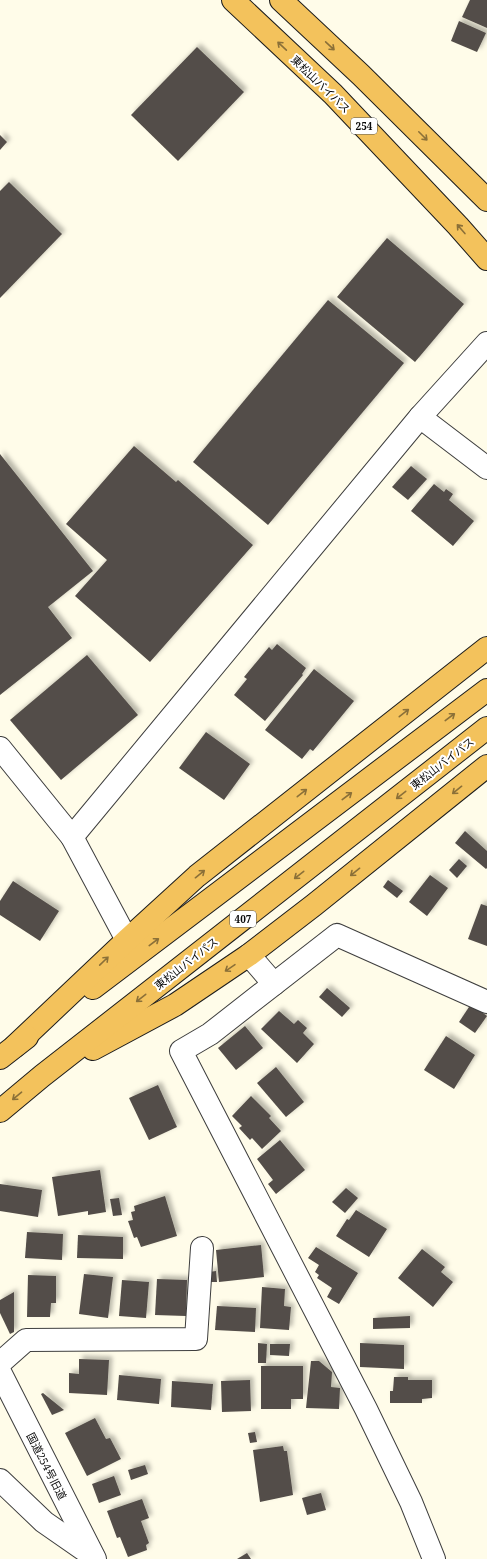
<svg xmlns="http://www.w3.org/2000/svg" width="487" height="1559" font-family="'Noto Serif','Noto Sans JP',serif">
  <defs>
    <filter id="shadow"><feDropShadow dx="3.5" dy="-3.5" stdDeviation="2" flood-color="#0004"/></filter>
  </defs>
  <rect width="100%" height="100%" fill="#fffce9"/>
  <g fill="#534d48" filter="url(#shadow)">
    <polygon points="470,0 487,0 487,28 462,17"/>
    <polygon points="459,21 486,33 477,52 451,41"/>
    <polygon points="197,47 244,92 178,161 131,115"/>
    <polygon points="0,135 7,142 0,150"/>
    <polygon points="9,182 62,234 0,298 0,191"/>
    <polygon points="387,238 464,304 415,362 337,297"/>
    <polygon points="328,300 404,363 268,525 193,462"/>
    <polygon points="134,446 176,482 178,480 253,545 150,662 75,596 107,560 66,524"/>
    <polygon points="0,454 93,571 48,607 72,638 0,695"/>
    <polygon points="411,466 427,479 408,500 392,487"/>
    <polygon points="434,484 444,492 446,489 453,494 449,500 474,521 453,546 411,511"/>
    <polygon points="277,644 306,668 302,674 303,675 265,721 234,695 247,679 244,677 269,647 272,650"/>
    <polygon points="87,655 138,715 61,780 10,720"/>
    <polygon points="314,669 354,701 313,751 310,749 302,759 265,730"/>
    <polygon points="206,732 250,764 224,800 179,768"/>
    <polygon points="465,831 487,851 487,868 486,869 455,843"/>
    <polygon points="459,859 467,866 457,878 449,870"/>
    <polygon points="430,875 448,888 427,916 409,902"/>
    <polygon points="388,880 403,891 397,898 383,887"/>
    <polygon points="13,881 59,911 40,941 0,915 0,901"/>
    <polygon points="481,904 487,906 487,946 468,939"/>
    <polygon points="327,988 350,1008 342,1017 319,997"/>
    <polygon points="471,1004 487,1016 475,1033 459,1022"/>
    <polygon points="279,1011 294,1024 298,1020 307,1028 303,1033 314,1044 297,1063 261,1029"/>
    <polygon points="245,1026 263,1048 236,1070 218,1048"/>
    <polygon points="446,1036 475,1055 454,1089 424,1070"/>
    <polygon points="276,1067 304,1102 286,1117 257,1083"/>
    <polygon points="158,1085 177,1127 149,1140 129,1098"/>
    <polygon points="251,1096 271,1116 269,1118 281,1131 262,1149 252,1138 250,1140 239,1128 242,1126 232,1116"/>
    <polygon points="280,1140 305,1170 276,1194 268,1184 273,1180 257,1159"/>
    <polygon points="100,1170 106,1212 88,1215 88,1211 58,1216 52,1177"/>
    <polygon points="0,1184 42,1190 38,1217 0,1211"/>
    <polygon points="346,1188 358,1198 345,1213 332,1202"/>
    <polygon points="165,1196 177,1236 141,1247 137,1237 134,1238 128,1221 133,1220 131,1212 135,1211 134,1206"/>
    <polygon points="119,1198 122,1215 113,1216 110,1199"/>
    <polygon points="356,1210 387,1229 369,1257 336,1236 347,1219 349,1220"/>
    <polygon points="27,1232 63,1234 62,1260 25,1258"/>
    <polygon points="78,1235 123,1237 123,1259 77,1258"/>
    <polygon points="261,1245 264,1277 219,1282 216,1250"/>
    <polygon points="316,1247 358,1273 339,1304 327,1297 332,1288 317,1278 319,1275 315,1272 319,1265 308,1258"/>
    <polygon points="422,1249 445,1267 441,1272 453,1282 433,1307 398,1278"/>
    <polygon points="216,1271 217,1282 210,1282 209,1272"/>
    <polygon points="84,1274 113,1277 108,1318 79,1314"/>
    <polygon points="28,1275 56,1276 56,1303 51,1303 50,1317 27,1317"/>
    <polygon points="157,1279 187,1280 186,1316 155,1315"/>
    <polygon points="122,1280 149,1282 146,1318 119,1316"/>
    <polygon points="262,1287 285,1289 284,1306 291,1307 289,1330 260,1328"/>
    <polygon points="14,1292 14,1332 10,1334 0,1313 0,1300"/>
    <polygon points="217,1306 256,1308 255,1332 215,1330"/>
    <polygon points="410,1316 410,1328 373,1329 373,1318"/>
    <polygon points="258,1343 267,1344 266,1363 258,1363"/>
    <polygon points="360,1343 404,1345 404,1369 360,1367"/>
    <polygon points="270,1344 290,1344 289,1356 270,1355"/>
    <polygon points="79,1359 109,1360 107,1395 69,1393 69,1373 79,1374"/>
    <polygon points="311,1361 319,1361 332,1372 331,1387 340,1388 339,1409 306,1408"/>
    <polygon points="261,1366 303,1366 303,1399 291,1399 291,1409 261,1409"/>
    <polygon points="119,1375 161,1379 159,1404 117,1400"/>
    <polygon points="394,1377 408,1377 408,1380 432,1380 432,1398 422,1399 422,1403 390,1403 390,1391 393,1391"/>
    <polygon points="250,1380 251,1411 222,1412 221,1381"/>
    <polygon points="172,1381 213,1384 211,1410 171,1407"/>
    <polygon points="43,1393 64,1410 52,1415 41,1394"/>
    <polygon points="95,1418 106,1439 110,1438 121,1459 87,1476 65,1433"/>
    <polygon points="255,1432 257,1442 250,1443 248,1433"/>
    <polygon points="283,1446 284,1451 287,1451 293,1495 260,1502 253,1450"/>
    <polygon points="145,1465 148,1474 131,1480 128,1470"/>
    <polygon points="114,1476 121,1495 99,1503 92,1484"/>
    <polygon points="321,1493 326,1510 307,1515 302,1498"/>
    <polygon points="142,1499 149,1518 141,1521 149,1543 146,1545 147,1550 128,1557 120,1537 117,1538 107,1511"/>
    <polygon points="247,1553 251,1559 237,1559"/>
  </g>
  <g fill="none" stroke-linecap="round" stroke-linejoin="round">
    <defs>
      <g id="minor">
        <polyline points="0,748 72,837 127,940"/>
        <polyline points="72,837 420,417 487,468"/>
        <polyline points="249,955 274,984 210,1034 181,1051 366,1409 411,1502 434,1559"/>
        <polyline points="274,984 337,935 487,1002"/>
        <polyline points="0,1363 26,1340 196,1339 202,1248"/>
        <polyline points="0,1480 44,1522 93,1556"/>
      </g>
      <g id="tertiary">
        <polyline points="420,417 487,343"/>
        <polyline points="0,1372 95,1559"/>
      </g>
      <g id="trunk">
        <polyline points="233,0 333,94 458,226 487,259"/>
        <polyline points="281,0 361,75 487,200"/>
        <polyline points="93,988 487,690"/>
        <polyline points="15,1046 127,940 197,876 487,648"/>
        <polyline points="93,1049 175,1005 249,955 314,905 487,766"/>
        <polyline points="0,1058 27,1037"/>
        <polyline points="0,1111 42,1076 487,728"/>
      </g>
    </defs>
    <use href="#minor" stroke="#3e3e3e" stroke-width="24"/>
    <use href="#tertiary" stroke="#3e3e3e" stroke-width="24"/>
    <use href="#trunk" stroke="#1c1c1c" stroke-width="24"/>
    <use href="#minor" stroke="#fff" stroke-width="22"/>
    <use href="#tertiary" stroke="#fff" stroke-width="22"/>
    <use href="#trunk" stroke="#f3c25c" stroke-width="22"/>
  </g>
  <defs><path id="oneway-shaft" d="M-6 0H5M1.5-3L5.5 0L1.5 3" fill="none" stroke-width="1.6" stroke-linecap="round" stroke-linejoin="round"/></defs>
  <g stroke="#8b7038">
    <use href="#oneway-shaft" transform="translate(282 46) rotate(-137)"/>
    <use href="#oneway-shaft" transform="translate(330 46) rotate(43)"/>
    <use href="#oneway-shaft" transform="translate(423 136) rotate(45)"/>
    <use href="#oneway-shaft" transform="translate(461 229) rotate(-131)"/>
    <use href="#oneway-shaft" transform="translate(404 713) rotate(-38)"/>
    <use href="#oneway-shaft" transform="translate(450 717) rotate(-37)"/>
    <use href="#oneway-shaft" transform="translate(457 790) rotate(141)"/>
    <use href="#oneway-shaft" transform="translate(302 793) rotate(-38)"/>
    <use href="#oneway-shaft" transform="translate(401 795) rotate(142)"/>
    <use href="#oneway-shaft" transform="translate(347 796) rotate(-37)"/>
    <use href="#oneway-shaft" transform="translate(355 872) rotate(141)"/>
    <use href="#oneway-shaft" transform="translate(200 874) rotate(-39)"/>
    <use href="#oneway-shaft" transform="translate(299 875) rotate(142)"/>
    <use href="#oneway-shaft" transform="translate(154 942) rotate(-37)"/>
    <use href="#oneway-shaft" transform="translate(104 961) rotate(-44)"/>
    <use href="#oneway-shaft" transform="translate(230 968) rotate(146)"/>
    <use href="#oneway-shaft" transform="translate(141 998) rotate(142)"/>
    <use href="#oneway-shaft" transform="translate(17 1096) rotate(140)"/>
  </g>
  <g text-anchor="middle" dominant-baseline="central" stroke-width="4" stroke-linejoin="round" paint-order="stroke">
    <g fill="#fff" stroke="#545454" stroke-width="1">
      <rect x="351" y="118" width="26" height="16" rx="3"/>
      <rect x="230" y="911" width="26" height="16" rx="3"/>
    </g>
    <g font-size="10" font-weight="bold" fill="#0b0b0b">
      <text x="364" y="126">254</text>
      <text x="243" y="919">407</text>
    </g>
    <g font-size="11" fill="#0b0b0b" stroke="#fff">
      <text transform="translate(321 84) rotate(44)">東松山バイパス</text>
      <text transform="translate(442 763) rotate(-38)">東松山バイパス</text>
      <text transform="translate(186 963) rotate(-38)">東松山バイパス</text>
      <text transform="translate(47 1466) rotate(63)">国道254号旧道</text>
    </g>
  </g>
</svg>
